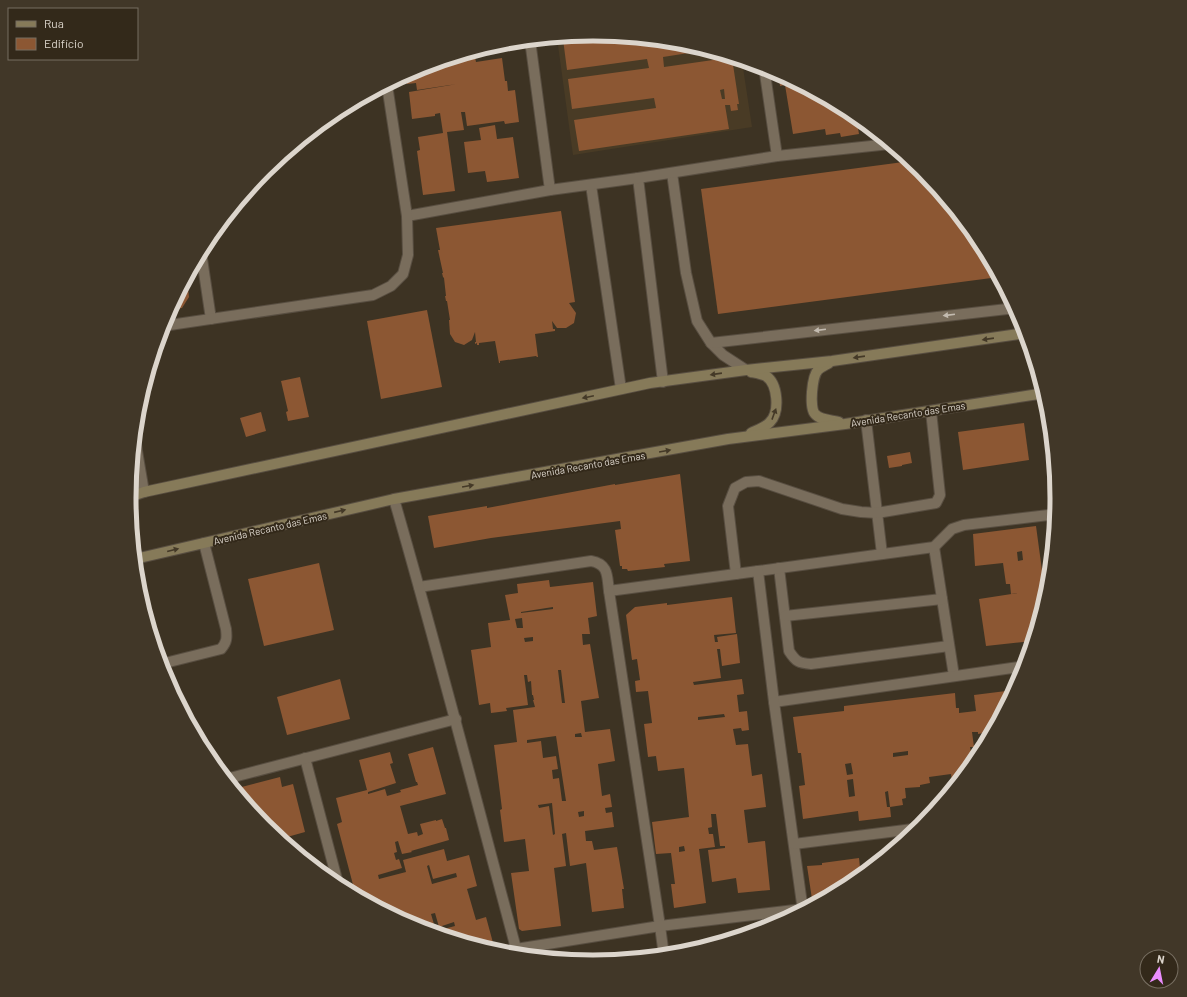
<svg xmlns="http://www.w3.org/2000/svg" width="1187" height="997" font-family="Barlow,sans-serif">
  <rect width="100%" height="100%" fill="#3d3323"/>
  <polygon fill="#493b25" points="594,34 684,43 742,61 752,127 573,155 557,38"/>
  <g fill="#8c5733" fill-rule="evenodd">
    <path d="M 597,34 L 684,43 L 708,50 L 663,57 L 664,67 L 720,59 L 719,54 L 732,58 L 739,104 L 737,104 L 738,110 L 731,111 L 730,105 L 725,105 L 729,129 L 579,151 L 574,120 L 656,108 L 654,98 L 572,109 L 568,79 L 649,68 L 647,59 L 567,70 L 563,39 ZM 724,89 L 725,99 L 722,99 L 720,90 Z"/>
    <polygon points="474,52 476,62 502,58 505,81 507,81 508,91 515,90 519,122 505,124 504,121 467,126 465,112 461,112 464,130 447,132 455,191 423,195 417,151 420,150 418,137 443,133 440,113 435,114 435,116 412,119 409,92 457,84 417,90 416,83 407,84 406,75 412,71 432,69 432,65"/>
    <polygon points="779,73 852,112 856,116 859,134 841,137 840,133 826,135 825,129 793,134 785,85 780,86"/>
    <polygon points="495,125 497,139 513,137 519,178 487,182 485,171 468,173 464,142 481,140 479,128"/>
    <polygon points="911,161 922,170 980,241 999,277 718,314 701,189"/>
    <polygon points="561,211 575,302 569,303 576,313 574,323 566,328 557,328 552,321 553,329 555,329 555,331 535,334 538,357 537,357 536,356 500,361 500,363 499,363 495,341 479,343 479,345 477,345 477,343 475,344 475,342 476,342 475,332 472,340 464,345 455,342 450,334 449,320 450,320 447,301 446,301 445,296 446,296 444,278 443,277 442,273 443,273 438,250 440,250 436,228"/>
    <polygon points="187,279 189,297 182,308 170,310"/>
    <polygon points="427,310 442,387 381,399 367,321"/>
    <polygon points="300,377 309,417 288,421 286,412 288,411 281,381"/>
    <polygon points="261,412 266,431 246,437 240,418"/>
    <polygon points="1024,423 1029,460 963,470 958,432"/>
    <polygon points="910,452 912,463 902,465 902,466 889,468 887,456"/>
    <polygon points="680,474 690,561 664,564 665,567 628,571 627,569 622,569 622,566 620,566 615,530 621,529 620,521 491,538 434,548 428,516 487,506 487,508 615,484 615,485"/>
    <path d="M 1036,526 L 1046,600 L 1033,641 L 986,646 L 979,599 L 1031,591 L 1011,594 L 1010,584 L 1006,584 L 1003,563 L 975,566 L 973,534 ZM 1022,551 L 1023,560 L 1018,561 L 1017,552 Z"/>
    <polygon points="319,563 334,630 264,646 248,579"/>
    <path d="M 549,580 L 550,587 L 593,582 L 597,616 L 588,618 L 590,634 L 582,634 L 583,645 L 590,644 L 599,698 L 581,701 L 585,732 L 610,729 L 615,761 L 598,764 L 602,796 L 610,794 L 612,807 L 605,808 L 606,813 L 612,812 L 614,827 L 585,831 L 586,841 L 592,841 L 594,850 L 617,847 L 624,889 L 622,889 L 624,908 L 592,912 L 586,863 L 570,866 L 566,833 L 562,834 L 566,866 L 554,868 L 561,926 L 522,931 L 519,929 L 511,873 L 529,871 L 525,839 L 504,842 L 500,810 L 502,809 L 494,745 L 517,742 L 513,710 L 535,707 L 533,700 L 534,700 L 533,695 L 532,695 L 531,681 L 528,682 L 527,675 L 524,675 L 528,705 L 506,708 L 507,711 L 491,713 L 490,703 L 479,705 L 471,650 L 491,647 L 488,623 L 510,620 L 505,595 L 518,593 L 517,584 ZM 553,607 L 553,609 L 521,613 L 521,612 ZM 522,618 L 523,628 L 517,628 L 515,619 ZM 533,637 L 533,641 L 525,642 L 524,638 ZM 558,670 L 561,670 L 565,703 L 562,703 ZM 581,733 L 582,737 L 575,737 L 575,734 ZM 556,736 L 566,801 L 562,801 L 559,778 L 553,779 L 552,770 L 558,769 L 556,756 L 543,758 L 541,741 L 527,743 L 527,740 ZM 552,803 L 555,834 L 553,835 L 549,806 L 539,808 L 538,805 ZM 584,811 L 584,816 L 579,817 L 578,812 Z"/>
    <polygon points="138,586 140,586 151,628 150,628"/>
    <path d="M 732,597 L 736,633 L 714,635 L 715,642 L 718,642 L 717,637 L 737,634 L 740,663 L 722,666 L 720,649 L 717,649 L 721,678 L 693,682 L 694,685 L 742,679 L 744,694 L 737,695 L 739,712 L 747,711 L 749,730 L 742,731 L 741,728 L 733,729 L 736,745 L 748,744 L 752,776 L 762,774 L 766,807 L 744,810 L 748,843 L 765,841 L 770,890 L 738,893 L 736,878 L 712,882 L 708,850 L 725,848 L 725,846 L 720,846 L 716,814 L 711,814 L 712,827 L 708,828 L 709,834 L 713,834 L 715,847 L 699,849 L 706,903 L 674,908 L 671,884 L 675,884 L 671,853 L 656,854 L 652,822 L 689,817 L 684,768 L 658,771 L 656,756 L 648,757 L 644,724 L 652,723 L 648,691 L 636,692 L 635,681 L 640,680 L 637,659 L 632,660 L 626,615 L 635,607 L 667,603 L 667,605 ZM 724,714 L 725,717 L 698,720 L 698,717 ZM 684,846 L 685,851 L 679,852 L 679,847 Z"/>
    <polygon points="340,679 350,719 287,735 277,697"/>
    <path d="M 1006,691 L 1006,693 L 1014,692 L 986,745 L 985,745 L 983,733 L 978,734 L 978,732 L 972,732 L 974,747 L 970,747 L 971,752 L 981,750 L 981,749 L 984,748 L 980,757 L 953,789 L 951,774 L 929,777 L 930,783 L 920,785 L 920,787 L 905,788 L 906,798 L 902,799 L 903,805 L 890,807 L 888,791 L 885,792 L 887,807 L 890,807 L 891,817 L 859,821 L 858,811 L 803,819 L 799,786 L 805,785 L 801,753 L 798,753 L 793,717 L 844,711 L 844,706 L 955,693 L 956,708 L 959,708 L 959,713 L 976,711 L 974,695 ZM 908,751 L 908,755 L 893,757 L 893,753 ZM 851,763 L 853,774 L 847,775 L 845,764 ZM 853,779 L 855,796 L 849,797 L 847,780 Z"/>
    <path d="M 433,747 L 446,794 L 400,806 L 408,834 L 417,832 L 418,836 L 423,834 L 420,824 L 436,820 L 436,821 L 442,819 L 445,828 L 446,828 L 449,840 L 411,851 L 412,852 L 402,854 L 398,841 L 395,842 L 397,852 L 394,853 L 396,860 L 399,859 L 402,868 L 378,875 L 379,879 L 406,872 L 403,860 L 444,849 L 447,861 L 469,855 L 477,886 L 467,889 L 476,920 L 486,917 L 495,950 L 491,951 L 416,928 L 399,919 L 396,908 L 385,911 L 356,896 L 337,824 L 342,822 L 336,798 L 367,790 L 359,760 L 390,752 L 393,763 L 390,764 L 396,783 L 368,792 L 368,794 L 385,789 L 387,796 L 401,792 L 400,790 L 418,785 L 417,782 L 416,782 L 408,754 ZM 429,865 L 433,879 L 456,873 L 457,877 L 432,884 L 427,866 ZM 435,913 L 439,927 L 454,922 L 455,926 L 436,931 L 431,914 Z"/>
    <polygon points="280,777 282,787 293,784 305,832 280,839 265,827 234,789"/>
    <polygon points="859,858 861,877 851,885 815,904 815,899 812,899 807,866 822,865 822,863"/>
    <polygon points="721,942 722,943 680,954 679,948"/>
  </g>
  <g fill="none" stroke-linecap="round" stroke-linejoin="round">
    <defs>
      <g id="service">
        <polyline points="672,173 686,273 697,321 711,343 723,355 746,370"/>
        <polyline points="638,178 663,382"/>
        <polyline points="591,185 621,389"/>
        <polyline points="711,343 1016,308"/>
        <polyline points="866,420 882,554"/>
        <polyline points="135,439 144,492"/>
        <polyline points="934,547 954,676"/>
        <path d="M 779,568 L 789,651 C 796,662 799,663 811,664 L 949,646"/>
        <polyline points="758,571 934,547 952,529 964,525 1057,514"/>
        <polyline points="736,574 728,506 735,488 746,482 759,481 842,509 861,512 877,513 936,503 940,495 931,411"/>
        <polyline points="785,616 942,599"/>
        <path d="M 161,664 L 221,649 C 227,642 227,638 226,629 L 204,543"/>
      </g>
      <g id="minor">
        <polyline points="530,40 550,190"/>
        <polyline points="764,67 777,156"/>
        <polyline points="407,216 550,190 638,178 777,156 890,144"/>
        <polyline points="201,252 211,319"/>
        <polyline points="163,326 373,295 391,286 403,274 408,255 407,216 387,85"/>
        <path d="M 419,587 L 591,561 C 609,564 607,577 609,591 L 758,571 L 774,702 L 1026,666"/>
        <polyline points="609,591 660,926 664,956"/>
        <polyline points="774,702 803,911"/>
        <polyline points="305,758 339,887"/>
        <polyline points="226,779 456,719"/>
        <polyline points="794,844 921,828"/>
        <polyline points="516,949 660,926 803,909"/>
      </g>
      <path id="tertiary" d="M 394,499 C 438,651 477,803 518,956"/>
      <g id="secondary">
        <path d="M 829,363 C 826,365 821,367 818,370 C 812,376 809,408 815,414 C 820,420 832,420 839,422"/>
        <path d="M 751,372 C 756,373 762,374 766,376 C 778,384 780,412 770,422 C 766,427 757,430 751,433"/>
        <polyline points="129,497 144,492 650,383 746,370 832,361 1026,333"/>
        <polyline points="135,559 394,499 728,439 845,424 1045,393"/>
      </g>
    </defs>
    <use href="#service" stroke="#584e41" stroke-width="12"/>
    <use href="#minor" stroke="#584e41" stroke-width="12"/>
    <use href="#tertiary" stroke="#584e41" stroke-width="12"/>
    <use href="#secondary" stroke="#584e41" stroke-width="12"/>
    <use href="#service" stroke="#796d5c" stroke-width="10"/>
    <use href="#minor" stroke="#796d5c" stroke-width="10"/>
    <use href="#tertiary" stroke="#796d5c" stroke-width="10"/>
    <use href="#secondary" stroke="#867a59" stroke-width="10"/>
  </g>
  <defs><path id="oneway-solid" d="M-6-.8H1V-3.2L6.5 0L1 3.2V.8H-6Z"/></defs>
  <g fill="#c3bbb0">
    <use href="#oneway-solid" transform="translate(949 315) rotate(173)"/>
    <use href="#oneway-solid" transform="translate(820 330) rotate(173)"/>
  </g>
  <g fill="#443927">
    <use href="#oneway-solid" transform="translate(988 339) rotate(172)"/>
    <use href="#oneway-solid" transform="translate(859 357) rotate(172)"/>
    <use href="#oneway-solid" transform="translate(716 374) rotate(172)"/>
    <use href="#oneway-solid" transform="translate(588 397) rotate(168)"/>
    <use href="#oneway-solid" transform="translate(774 414) rotate(-70)"/>
    <use href="#oneway-solid" transform="translate(665 451) rotate(-10)"/>
    <use href="#oneway-solid" transform="translate(468 486) rotate(-10)"/>
    <use href="#oneway-solid" transform="translate(340 511) rotate(-13)"/>
    <use href="#oneway-solid" transform="translate(173 550) rotate(-14)"/>
  </g>
  <g text-anchor="middle" dominant-baseline="central" stroke-width="4" stroke-linejoin="round" paint-order="stroke">
    <g font-size="10" fill="#dcd5cc" stroke="#33291a">
      <text transform="translate(908 414) rotate(-9)">Avenida Recanto das Emas</text>
      <text transform="translate(588 465) rotate(-10)">Avenida Recanto das Emas</text>
      <text transform="translate(270 528) rotate(-13)">Avenida Recanto das Emas</text>
    </g>
  </g>
  <path d="M0 0H1187V997H0ZM136 498a457 457 0 1 1 914 0a457 457 0 1 1-914 0Z" fill="#413728" fill-rule="evenodd"/>
  <path fill="none" stroke="#dcd5cc" stroke-width="5" d="M136 498a457 457 0 1 1 914 0a457 457 0 1 1-914 0Z"/>
  <rect x="8" y="8" width="130" height="52" fill="#33291a" stroke="#776e61"/>
  <rect x="16" y="21" width="20" height="6" fill="#867a59" stroke="#776e61"/>
  <text x="44" y="28" font-size="12" fill="#dcd5cc">Rua</text>
  <rect x="16" y="38" width="20" height="12" fill="#8c5733" stroke="#776e61"/>
  <text x="44" y="48" font-size="12" fill="#dcd5cc">Edifício</text>
  <g transform="translate(1159 969) rotate(10)"><circle r="19" fill="#33291a" stroke="#776e61"/>
  <path d="M0-3L7 15L0 10L-7 15Z" fill="#ea8dfd"/>
  <text y="-6" font-size="11" font-weight="bold" text-anchor="middle" fill="#dcd5cc">N</text>
  </g>
</svg>
